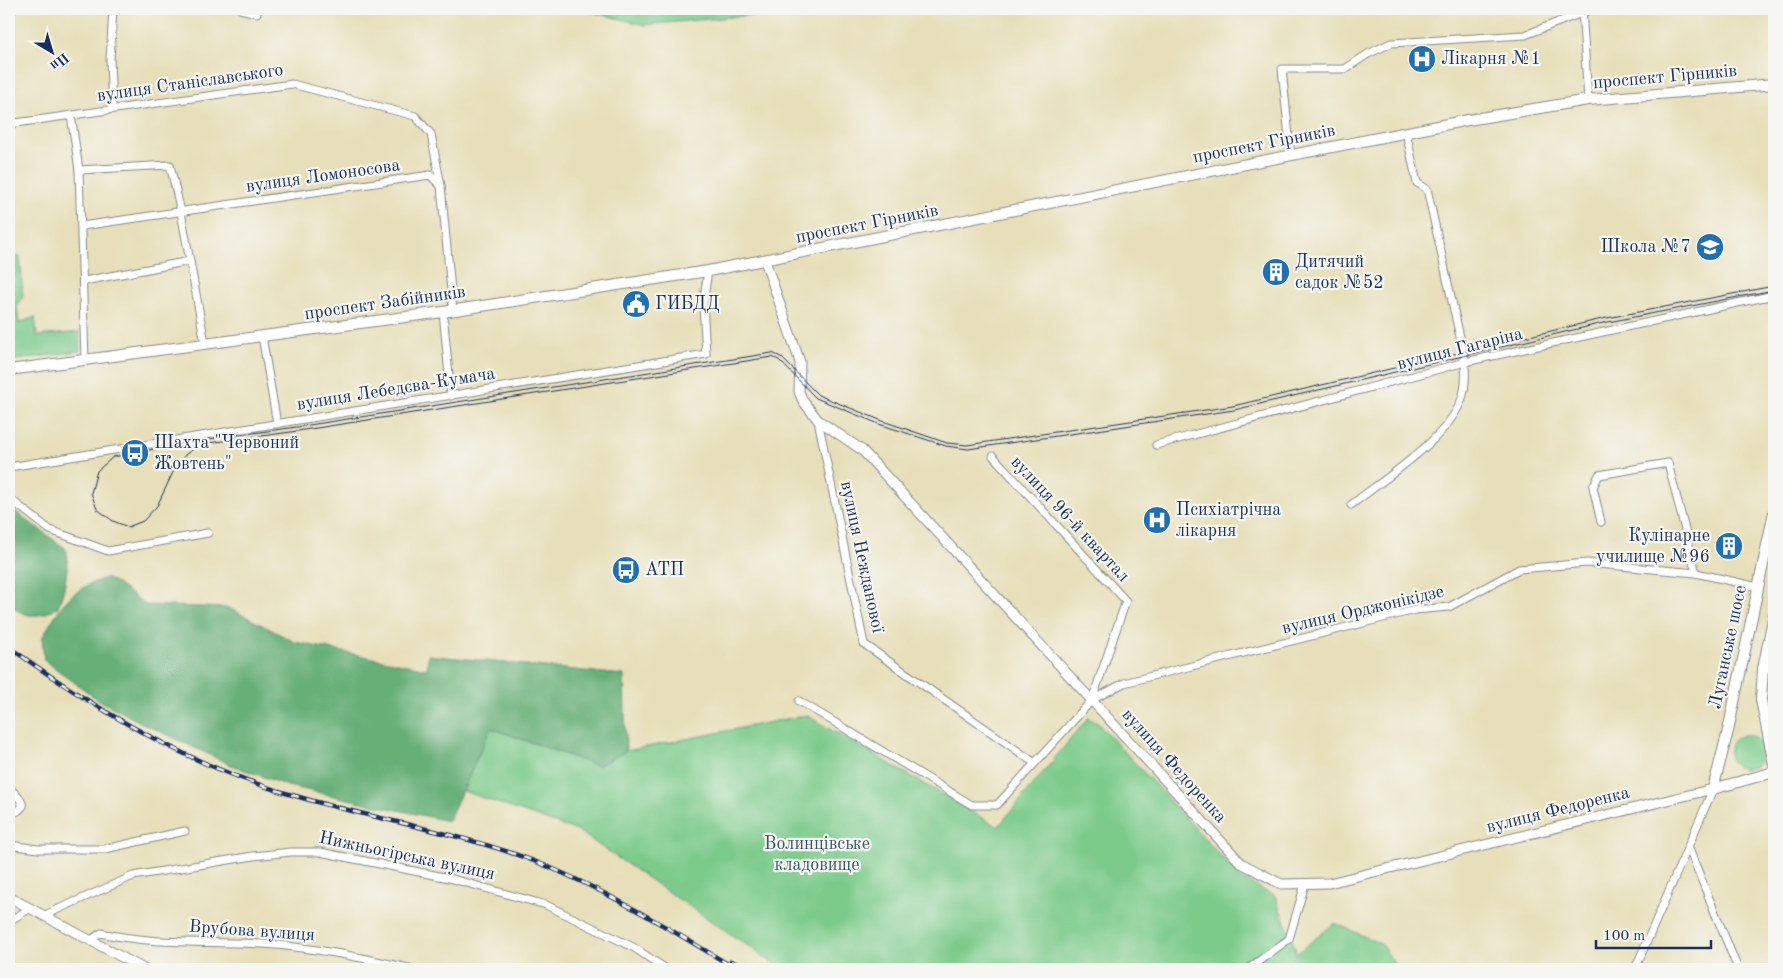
<svg xmlns="http://www.w3.org/2000/svg" width="1783" height="978" font-family="'Old Standard TT',serif">
  <rect width="100%" height="100%" fill="#f6f6f2"/>
  <filter id="ink" filterUnits="userSpaceOnUse"><feTurbulence type="fractalNoise" baseFrequency=".02" numOctaves="2"/><feDisplacementMap in="SourceGraphic" scale="10" xChannelSelector="R" yChannelSelector="G"/><feConvolveMatrix kernelMatrix="1 2 1 2 8 2 1 2 1" color-interpolation-filters="sRGB"/></filter>
  <filter id="wash" filterUnits="userSpaceOnUse"><feTurbulence type="fractalNoise" baseFrequency=".0096" numOctaves="4" result="noise"/><feDisplacementMap in="SourceGraphic" scale="20" xChannelSelector="R" yChannelSelector="G"/><feGaussianBlur stdDeviation="1.12" result="paint"/><feColorMatrix in="noise" values="0 0 0 0 0 0 0 0 0 0 0 0 0 0 0 0 0 1.4 0 .05"/><feComposite in="paint" operator="in"/></filter>
  <g filter="url(#wash)">
    <rect width="100%" height="100%" fill="#e7dfb9"/>
    <g fill="#7dcb8b" stroke="#4c7d74">
      <polygon points="580,9 818,9 645,25"/>
      <polygon points="20,256 23,297 17,307 19,323 35,317 37,336 79,332 80,351 9,361 9,258"/>
      <polygon points="806,715 998,827 1088,718 1098,723 1242,879 1275,896 1297,953 1335,923 1381,944 1398,969 782,969 578,831 463,791 490,728 598,766 626,751"/>
      <circle cx="1746" cy="752" r="17"/>
    </g>
    <g fill="#66af77" stroke="#406f6a">
      <path d="M 9,507 L 65,548 C 71,562 64,593 58,607 C 40,619 24,618 9,604 Z"/>
      <path d="M 105,578 L 113,581 L 146,605 L 229,608 L 295,642 L 427,669 L 428,655 L 624,675 L 626,751 L 598,766 L 491,728 L 448,821 L 288,786 L 231,765 L 142,723 L 97,699 L 44,660 L 42,638 C 61,605 68,591 105,578 Z"/>
    </g>
  </g>
  <g filter="url(#ink)">
    <g fill="none" stroke-linecap="round" stroke-linejoin="round">
      <defs>
        <g id="minor">
          <polyline points="240,9 257,13"/>
          <polyline points="1582,9 1588,100"/>
          <polyline points="112,109 110,60 113,9"/>
          <polyline points="71,115 79,170 170,165 181,212 205,343"/>
          <polyline points="9,124 292,84 415,116 431,134 441,186"/>
          <polyline points="1291,156 1282,69 1345,69 1368,54 1391,43 1525,35 1592,9"/>
          <polyline points="79,170 85,360"/>
          <polyline points="82,226 430,175 441,186 453,311"/>
          <polyline points="84,281 190,261"/>
          <polyline points="443,312 451,396"/>
          <polyline points="262,336 277,424"/>
          <polyline points="818,420 864,644 1035,763"/>
          <polyline points="1156,445 1465,362 1774,295"/>
          <polyline points="9,467 706,354 703,304 708,271"/>
          <polyline points="9,498 50,530 108,551 208,533"/>
          <path d="M 1351,505 C 1384,479 1446,440 1461,401 C 1467,386 1466,370 1464,355 L 1427,189 L 1417,183 L 1406,132"/>
          <polyline points="1601,522 1593,487 1599,475 1668,463 1696,573"/>
          <polyline points="1763,669 1774,667"/>
          <polyline points="1092,700 1124,683 1415,610 1449,607 1519,569 1587,563 1696,573 1758,587"/>
          <polyline points="799,701 972,805 997,805 1092,700 1126,601 993,456"/>
          <polyline points="9,787 20,799 23,806 18,811 9,815"/>
          <polyline points="9,845 38,849 105,849 185,831"/>
          <polyline points="1689,849 1738,969"/>
          <polyline points="45,915 133,876 253,856 291,852 320,852 449,878 546,905 633,947 666,969"/>
          <polyline points="9,921 31,908"/>
          <path d="M 91,940 L 101,933 C 153,945 208,941 262,944 C 312,947 364,958 413,969"/>
          <polyline points="1248,969 1289,939 1305,884"/>
          <polyline points="1635,969 1713,789"/>
        </g>
        <g id="tertiary">
          <polyline points="765,261 800,362 799,392 803,401 818,420 862,450 1241,863 1281,884 1329,883 1713,789"/>
          <polyline points="9,897 144,969"/>
        </g>
        <g id="secondary">
          <polyline points="9,370 443,312 708,271 1468,120 1588,100 1774,84"/>
          <polyline points="1774,512 1728,731 1713,789 1774,772"/>
          <polyline points="1774,614 1763,669 1761,700 1774,764"/>
        </g>
      </defs>
      <use href="#minor" stroke="#81878c" stroke-width="9"/>
      <use href="#tertiary" stroke="#81878c" stroke-width="11"/>
      <use href="#secondary" stroke="#81878c" stroke-width="12"/>
      <use href="#minor" stroke="#fff" stroke-width="7"/>
      <use href="#tertiary" stroke="#fff" stroke-width="9"/>
      <use href="#secondary" stroke="#fff" stroke-width="10"/>
      <polyline stroke="#1b2f5e" stroke-width="1" points="1774,286 1602,319 1233,406 967,445 947,443 880,420 818,395 781,357 772,353 290,428 201,440 113,457 97,471 91,493 97,509 113,521 128,527 143,521 157,506 176,466 186,454 201,444 291,432 772,357 779,360 816,398 879,424 946,446 968,449 1234,410 1603,323 1774,290"/>
      <defs>
        <g id="rail">
          <path d="M 9,647 C 95,709 186,764 289,794 C 367,818 449,830 526,858 C 596,884 672,930 736,969"/>
          <polyline points="731,961 747,969"/>
        </g>
      </defs>
      <use href="#rail" stroke="#1b2f5e" stroke-width="4.5"/>
      <use href="#rail" stroke="#f6f6f2" stroke-width="2.5" stroke-dasharray="8" stroke-linecap="butt"/>
    </g>
  </g>
  <defs>
    <symbol id="hospital-disc" viewBox="-11 -11 22 22"><circle r="9.5" fill="#1f6fb2" stroke="#f6f6f2"/><path d="M-5-5h3v3.5h4V-5h3V5h-3V1.5h-4V5h-3Z" fill="#fff"/></symbol>
    <symbol id="school-disc" viewBox="-11 -11 22 22"><circle r="9.5" fill="#1f6fb2" stroke="#f6f6f2"/><path d="M0-5L7-2L0 1L-7-2ZM-4 1L0 2.5L4 1V4Q0 6-4 4Z" fill="#fff"/></symbol>
    <symbol id="building-disc" viewBox="-11 -11 22 22"><circle r="9.5" fill="#1f6fb2" stroke="#f6f6f2"/><path d="M-4-6H4V6H1V3H-1V6H-4ZM-2.5-4.3h1.7v1.8h-1.7ZM.8-4.3h1.7v1.8H.8ZM-2.5-1h1.7V.8h-1.7ZM.8-1h1.7V.8H.8Z" fill="#fff"/></symbol>
    <symbol id="civic-disc" viewBox="-11 -11 22 22"><circle r="9.5" fill="#1f6fb2" stroke="#f6f6f2"/><path d="M-.6-6.5H3V-4.5H.6V-3L4-1V1h2V6H-6V1h2V-1L-.6-3ZM-1.2 2.5V6h2.4V2.5Z" fill="#fff"/></symbol>
    <symbol id="bus-disc" viewBox="-11 -11 22 22"><circle r="9.5" fill="#1f6fb2" stroke="#f6f6f2"/><path d="M-5-6H5V4H4V6H2V4H-2V6H-4V4H-5ZM-3.5-4V0h7V-4ZM-3.5 1.2v1.5H-2V1.2ZM2 1.2v1.5H3.5V1.2Z" fill="#fff"/></symbol>
  </defs>
  <g fill-rule="evenodd">
    <use href="#hospital-disc" x="1406" y="43" width="32" height="32"/>
    <use href="#school-disc" x="1694" y="231" width="32" height="32"/>
    <use href="#building-disc" x="1260" y="256" width="32" height="32"/>
    <use href="#civic-disc" x="620" y="288" width="32" height="32"/>
    <use href="#bus-disc" x="119" y="437" width="32" height="32"/>
    <use href="#hospital-disc" x="1141" y="504" width="32" height="32"/>
    <use href="#building-disc" x="1713" y="530" width="32" height="32"/>
    <use href="#bus-disc" x="610" y="554" width="32" height="32"/>
  </g>
  <g text-anchor="middle" dominant-baseline="central" stroke-width="4.5" stroke-linejoin="round" paint-order="stroke">
    <g font-size="18" fill="#1b2f5e" stroke="#f6f6f2" text-anchor="start">
      <text x="1441" y="59">Лікарня №1</text>
      <text x="1691" y="247" text-anchor="end">Школа №7</text>
      <text x="1295" y="262">Дитячий<tspan x="1295" dy="21">садок №52</tspan></text>
      <text x="655" y="304">ГИБДД</text>
      <text x="154" y="443">Шахта "Червоний<tspan x="154" dy="21">Жовтень"</tspan></text>
      <text x="1176" y="510">Психіатрічна<tspan x="1176" dy="21">лікарня</tspan></text>
      <text x="1710" y="536" text-anchor="end">Кулінарне<tspan x="1710" dy="21">училище №96</tspan></text>
      <text x="645" y="570">АТП</text>
    </g>
    <g font-size="18" fill="#1b2f5e" stroke="#f6f6f2">
      <text transform="translate(1665 77) rotate(-5)">проспект Гірників</text>
      <text transform="translate(190 83) rotate(-8)">вулиця Станіславського</text>
      <text transform="translate(1264 144) rotate(-11)">проспект Гірників</text>
      <text transform="translate(323 176) rotate(-8)">вулиця Ломоносова</text>
      <text transform="translate(867 224) rotate(-11)">проспект Гірників</text>
      <text transform="translate(385 303) rotate(-8)">проспект Забійників</text>
      <text transform="translate(1460 349) rotate(-14)">вулиця Гагаріна</text>
      <text transform="translate(396 389) rotate(-9)">вулиця Лебедєва-Кумача</text>
      <text transform="translate(1070 519) rotate(47)">вулиця 96-й квартал</text>
      <text transform="translate(862 557) rotate(78)">вулиця Нежданової</text>
      <text transform="translate(1363 610) rotate(-13)">вулиця Орджонікідзе</text>
      <text transform="translate(1728 647) rotate(-78)">Луганське шосе</text>
      <text transform="translate(1174 766) rotate(48)">вулиця Федоренка</text>
      <text transform="translate(1558 810) rotate(-14)">вулиця Федоренка</text>
      <text transform="translate(407 856) rotate(12)">Нижньогірська вулиця</text>
      <text transform="translate(252 931) rotate(4)">Врубова вулиця</text>
    </g>
    <g font-size="18" fill="#345669" stroke="#f6f6f2">
      <text x="817" y="844">Волинцівське<tspan x="817" dy="21">кладовище</tspan></text>
    </g>
  </g>
  <rect width="1783" height="978" fill="none" stroke="#f6f6f2" stroke-width="30"/>
  <g transform="translate(52 52) rotate(142)" stroke="#f6f6f2" stroke-width="4" paint-order="stroke">
  <path d="M0-4L9 19L0 12L-9 19Z" fill="#1b2f5e"/>
  <text y="-8" font-size="14" font-weight="bold" text-anchor="middle" fill="#1b2f5e">Пн</text>
  </g>
  <path d="M1596 940v8h115v-8" fill="none" stroke="#1b2f5e" stroke-width="2.5"/>
  <text x="1603" y="940" font-size="15" fill="#1b2f5e" stroke="#f6f6f2" stroke-width="4" paint-order="stroke">100 m</text>
</svg>
